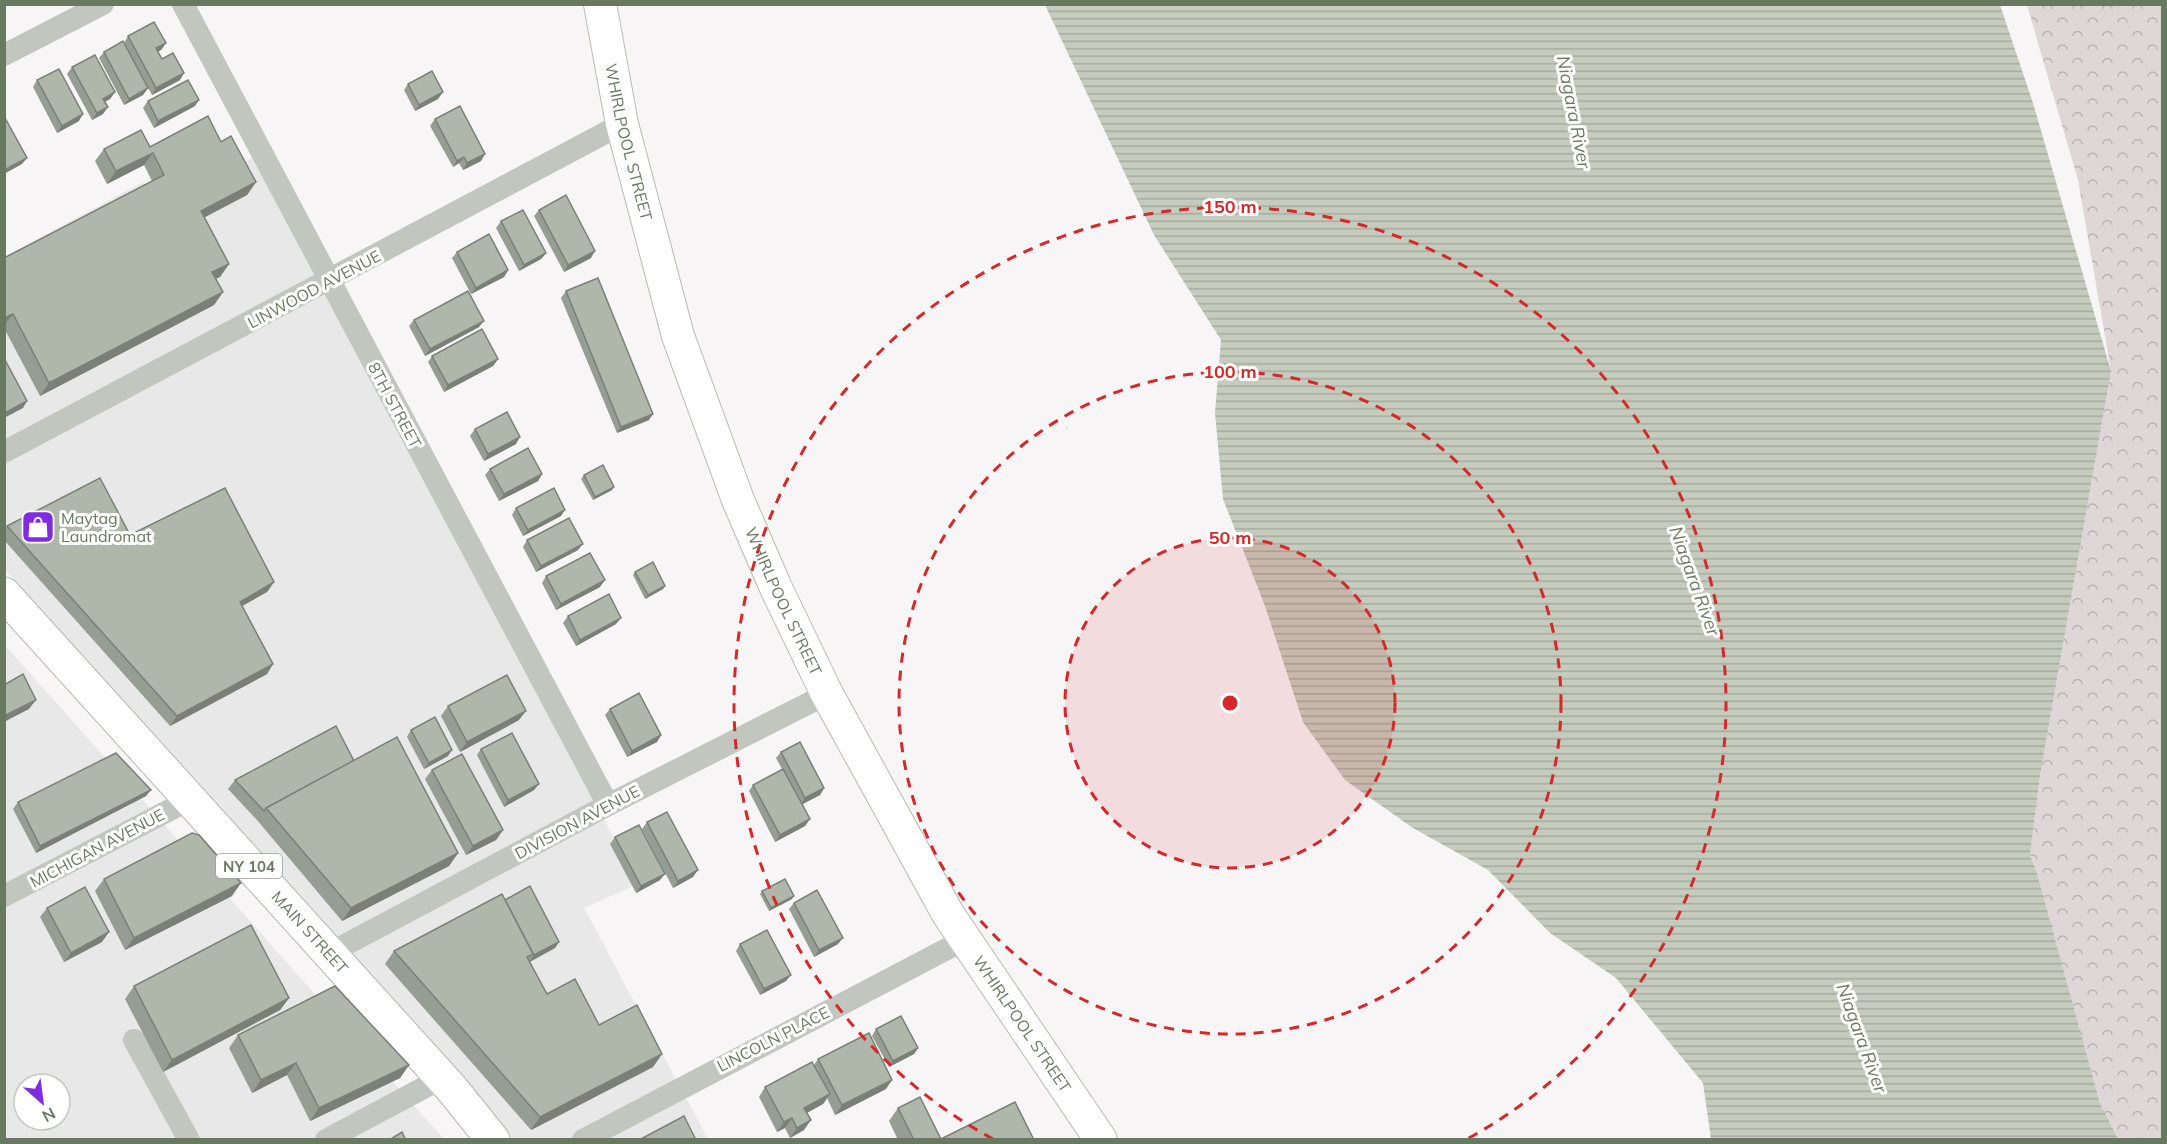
<svg xmlns="http://www.w3.org/2000/svg" width="2167" height="1144" font-family="Mulish,sans-serif">
  <defs>
    <pattern id="forest-crowns" width="20" height="18" patternUnits="userSpaceOnUse" patternTransform="scale(1.5)"><rect width="20" height="18" fill="#dfd6d7"/><path d="M2 6a3 3 0 1 1 6 0M12 15a3 3 0 1 1 6 0" fill="none" stroke="#b9b2b2"/></pattern>
    <pattern id="water-rules" width="6" height="5" patternUnits="userSpaceOnUse" patternTransform="scale(1.5)"><rect width="6" height="5" fill="#c5ccbe"/><path d="M0 2.5h6" fill="none" stroke="#a4aa9e"/></pattern>
  </defs>
  <rect width="100%" height="100%" fill="#f8f5f7"/>
  <g fill="#e8e8e8" fill-rule="evenodd">
    <polygon points="254,157 638,884 584,908 708,1139 498,1139 5,570 4,257 143,182 157,207"/>
    <path d="M 4,644 L 418,1110 L 444,1139 L 5,1139 ZM 24,1084 L 60,1084 L 60,1120 L 24,1120 Z"/>
  </g>
  <polygon fill="url(#forest-crowns)" points="2027,5 2162,5 2162,1139 2118,1139 2100,1103 2037,873 2030,855 2040,776 2111,371 2078,180"/>
  <polygon fill="url(#water-rules)" points="1045,5 2000,5 2033,103 2111,371 2040,776 2030,855 2037,873 2100,1103 2118,1139 1711,1139 1703,1083 1616,978 1550,933 1488,870 1413,828 1345,780 1303,722 1265,606 1223,499 1215,413 1221,340 1154,235"/>
  <g fill="none" stroke-linecap="round" stroke-linejoin="round">
    <defs>
      <g id="secondary">
        <path id="s1" d="M 600,4 L 622,124 L 678,336 L 738,500 L 776,588 L 827,694 L 948,914 L 1101,1140"/>
      </g>
      <g id="primary">
        <path id="s2" d="M 4,594 L 452,1089 L 493,1140"/>
      </g>
    </defs>
    <use href="#secondary" stroke="#b4bbb1" stroke-width="34"/>
    <use href="#primary" stroke="#b3b9b0" stroke-width="35"/>
    <g stroke="#c1c7be" stroke-width="22">
      <polyline points="183,4 608,805"/>
      <polyline points="4,55 103,4"/>
      <polyline points="4,452 622,124"/>
      <polyline points="4,896 189,800"/>
      <polyline points="328,954 608,805 827,694"/>
      <polyline points="134,1040 189,1140"/>
      <polyline points="326,1140 442,1078"/>
      <polyline points="583,1140 964,940"/>
    </g>
    <use href="#secondary" stroke="#fff" stroke-width="32"/>
    <use href="#primary" stroke="#fff" stroke-width="33"/>
  </g>
  <g fill="#969d92">
    <polygon points="128,36 166,43 161,50 158,51 162,59 180,80 152,95 132,58 148,88 143,95 124,105 99,58 104,52 124,43"/>
    <polygon points="72,67 115,92 110,99 105,102 103,114 92,120 67,74"/>
    <polygon points="37,80 79,121 57,133 33,87"/>
    <polygon points="408,84 438,99 415,111 404,90"/>
    <polygon points="148,101 195,106 154,128 143,108"/>
    <polygon points="435,119 481,161 463,170 459,163 453,167 430,126"/>
    <polygon points="221,142 256,182 247,195 204,217 229,264 220,277 215,279 223,292 214,305 40,396 4,328 4,258 152,181 144,165 107,184 95,161 104,149"/>
    <polygon points="539,210 591,258 564,272 534,216"/>
    <polygon points="501,221 546,253 541,259 519,271 496,228"/>
    <polygon points="457,252 508,270 504,277 471,294 452,258"/>
    <polygon points="566,291 649,420 617,433 561,298"/>
    <polygon points="414,320 479,327 425,356 409,326"/>
    <polygon points="432,356 498,359 493,366 444,392 428,362"/>
    <polygon points="475,429 516,444 484,461 470,436"/>
    <polygon points="490,469 542,474 538,481 499,501 485,475"/>
    <polygon points="584,475 612,490 593,500 581,479"/>
    <polygon points="516,508 561,516 523,536 512,515"/>
    <polygon points="7,526 130,535 274,582 267,592 242,606 273,664 267,674 170,726 4,540 4,530"/>
    <polygon points="527,540 578,550 536,572 523,547"/>
    <polygon points="635,572 663,589 645,599 633,575"/>
    <polygon points="546,576 600,587 556,610 542,583"/>
    <polygon points="568,616 616,624 576,646 563,623"/>
    <polygon points="448,706 519,720 460,752 441,716"/>
    <polygon points="610,709 661,735 657,742 627,757 605,715"/>
    <polygon points="411,730 448,756 424,769 407,737"/>
    <polygon points="481,749 534,790 504,807 477,755"/>
    <polygon points="781,752 824,788 820,795 802,804 810,819 805,826 775,842 749,791 753,785 782,769 776,758"/>
    <polygon points="354,761 458,853 449,866 342,921 257,820 228,789 235,780"/>
    <polygon points="432,770 503,830 496,840 466,855 425,779"/>
    <polygon points="146,796 36,853 13,809 18,802"/>
    <polygon points="647,822 693,877 673,888 642,829"/>
    <polygon points="615,837 660,880 636,893 610,844"/>
    <polygon points="104,879 232,896 125,950 95,891"/>
    <polygon points="762,891 792,899 769,911 760,894"/>
    <polygon points="505,900 559,942 555,948 530,962 547,994 599,1025 662,1054 653,1067 531,1130 385,964 394,951"/>
    <polygon points="794,903 838,944 814,957 789,909"/>
    <polygon points="47,908 102,942 64,962 40,917"/>
    <polygon points="740,944 786,981 760,995 736,951"/>
    <polygon points="134,986 289,998 280,1010 163,1072 125,999"/>
    <polygon points="876,1029 918,1048 914,1054 889,1067 872,1036"/>
    <polygon points="238,1035 409,1065 400,1078 310,1121 287,1075 252,1093 229,1048"/>
    <polygon points="818,1059 886,1089 835,1115 827,1098 823,1104 807,1113 804,1130 790,1138 785,1128 777,1132 759,1097 765,1087 814,1065"/>
    <polygon points="898,1108 941,1139 1034,1140 898,1140 889,1121"/>
  </g>
  <g fill="#7a8077">
    <polygon points="166,43 161,50 152,55 156,48"/>
    <polygon points="184,73 180,80 152,95 156,88"/>
    <polygon points="148,88 143,95 124,105 129,99"/>
    <polygon points="115,92 110,99 99,105 103,99"/>
    <polygon points="443,92 438,99 415,111 419,105"/>
    <polygon points="199,100 195,106 154,128 158,121"/>
    <polygon points="108,107 103,114 92,120 97,113"/>
    <polygon points="83,114 79,121 57,133 62,126"/>
    <polygon points="153,153 144,165 107,184 116,171"/>
    <polygon points="485,154 481,161 463,170 467,163"/>
    <polygon points="464,157 459,163 453,167 457,161"/>
    <polygon points="27,158 22,164 4,174 4,171 6,169"/>
    <polygon points="256,182 247,195 192,224 201,211"/>
    <polygon points="595,251 591,258 564,272 568,265"/>
    <polygon points="546,253 541,259 519,271 524,265"/>
    <polygon points="229,264 220,277 203,285 212,272"/>
    <polygon points="508,270 504,277 471,294 476,288"/>
    <polygon points="223,292 214,305 40,396 49,383"/>
    <polygon points="13,314 4,325 4,318"/>
    <polygon points="484,321 479,327 425,356 430,349"/>
    <polygon points="498,359 493,366 444,392 448,385"/>
    <polygon points="27,401 23,408 4,418 5,413"/>
    <polygon points="653,414 649,420 617,433 621,427"/>
    <polygon points="520,437 516,444 484,461 488,454"/>
    <polygon points="542,474 538,481 499,501 504,494"/>
    <polygon points="614,487 612,490 593,500 595,497"/>
    <polygon points="565,510 561,516 523,536 528,530"/>
    <polygon points="583,544 578,550 536,572 541,566"/>
    <polygon points="605,580 600,587 556,610 561,604"/>
    <polygon points="274,582 267,592 233,611 240,602"/>
    <polygon points="665,586 663,589 645,599 648,595"/>
    <polygon points="621,618 616,624 576,646 580,640"/>
    <polygon points="273,664 267,674 170,726 177,716"/>
    <polygon points="36,700 29,709 4,722 4,716"/>
    <polygon points="526,711 519,720 460,752 467,742"/>
    <polygon points="661,735 657,742 627,757 632,751"/>
    <polygon points="452,750 448,756 424,769 429,763"/>
    <polygon points="539,784 534,790 504,807 508,800"/>
    <polygon points="824,788 820,795 801,805 805,798"/>
    <polygon points="151,790 146,796 36,853 40,846"/>
    <polygon points="810,819 805,826 775,842 780,835"/>
    <polygon points="503,830 496,840 466,855 473,846"/>
    <polygon points="458,853 449,866 342,921 351,908"/>
    <polygon points="698,870 693,877 673,888 678,881"/>
    <polygon points="665,874 660,880 636,893 641,886"/>
    <polygon points="241,883 232,896 125,950 134,938"/>
    <polygon points="794,896 792,899 769,911 771,908"/>
    <polygon points="109,932 102,942 64,962 71,953"/>
    <polygon points="843,938 838,944 814,957 819,950"/>
    <polygon points="559,942 555,948 529,962 534,955"/>
    <polygon points="791,975 786,981 760,995 764,989"/>
    <polygon points="289,998 280,1010 163,1072 172,1060"/>
    <polygon points="918,1048 914,1054 889,1067 893,1061"/>
    <polygon points="662,1054 653,1067 531,1130 540,1117"/>
    <polygon points="296,1063 287,1075 252,1093 261,1080"/>
    <polygon points="409,1065 400,1078 310,1121 319,1108"/>
    <polygon points="892,1080 886,1089 835,1115 842,1105"/>
    <polygon points="830,1094 823,1104 797,1118 804,1108"/>
    <polygon points="792,1118 785,1128 777,1132 784,1122"/>
    <polygon points="811,1120 804,1130 790,1138 797,1128"/>
  </g>
  <g fill="#aeb7aa" stroke="#7a8077" stroke-width="1.5">
    <polygon points="154,22 166,43 156,48 162,59 173,53 184,73 156,88 128,36"/>
    <polygon points="123,41 148,88 129,99 104,52"/>
    <polygon points="95,55 115,92 103,99 108,107 97,113 72,67"/>
    <polygon points="59,69 83,114 62,126 37,80"/>
    <polygon points="432,71 443,92 419,105 408,84"/>
    <polygon points="188,80 199,100 158,121 148,101"/>
    <polygon points="460,106 485,154 467,163 464,157 457,161 435,119"/>
    <polygon points="4,116 27,158 6,169 4,166"/>
    <polygon points="208,116 221,142 231,136 256,182 201,211 229,264 212,272 223,292 49,383 13,314 4,318 4,258 164,175 153,153 116,171 104,149 141,130 150,147"/>
    <polygon points="566,195 595,251 568,265 539,210"/>
    <polygon points="523,210 546,253 524,265 501,221"/>
    <polygon points="489,234 508,270 476,288 457,252"/>
    <polygon points="598,278 653,414 621,427 566,291"/>
    <polygon points="468,291 484,321 430,349 414,320"/>
    <polygon points="482,329 498,359 448,385 432,356"/>
    <polygon points="4,358 27,401 5,413 4,412"/>
    <polygon points="507,412 520,437 488,454 475,429"/>
    <polygon points="528,448 542,474 504,494 490,469"/>
    <polygon points="603,465 614,487 595,497 584,475"/>
    <polygon points="100,478 130,535 225,488 274,582 240,602 273,664 177,716 7,526"/>
    <polygon points="554,488 565,510 528,530 516,508"/>
    <polygon points="569,518 583,544 541,566 527,540"/>
    <polygon points="590,553 605,580 561,604 546,576"/>
    <polygon points="653,562 665,586 648,595 635,572"/>
    <polygon points="609,594 621,618 580,640 568,616"/>
    <polygon points="23,674 36,700 4,716 4,685"/>
    <polygon points="507,675 526,711 467,742 448,706"/>
    <polygon points="639,693 661,735 632,751 610,709"/>
    <polygon points="435,717 452,750 429,763 411,730"/>
    <polygon points="336,726 354,761 266,808 264,811 235,780"/>
    <polygon points="512,733 539,784 508,800 481,749"/>
    <polygon points="397,737 458,853 351,908 266,808"/>
    <polygon points="800,742 824,788 805,798 781,752"/>
    <polygon points="116,753 151,790 40,846 18,802"/>
    <polygon points="462,754 503,830 473,846 432,770"/>
    <polygon points="783,769 810,819 780,835 753,785"/>
    <polygon points="667,812 698,870 678,881 647,822"/>
    <polygon points="639,825 665,874 641,886 615,837"/>
    <polygon points="192,833 199,835 241,883 134,938 104,879"/>
    <polygon points="785,879 794,896 771,908 762,891"/>
    <polygon points="530,886 559,942 534,955 505,900"/>
    <polygon points="85,887 109,932 71,953 47,908"/>
    <polygon points="817,890 843,938 819,950 794,903"/>
    <polygon points="502,894 533,954 527,957 547,994 575,979 599,1025 637,1005 662,1054 540,1117 394,951"/>
    <polygon points="251,925 289,998 172,1060 134,986"/>
    <polygon points="767,930 791,975 764,989 740,944"/>
    <polygon points="335,986 409,1065 319,1108 296,1063 261,1080 238,1035"/>
    <polygon points="901,1016 918,1048 893,1061 876,1029"/>
    <polygon points="869,1033 892,1080 842,1105 818,1059"/>
    <polygon points="812,1062 830,1094 804,1108 811,1120 797,1128 792,1118 784,1122 765,1087"/>
    <polygon points="920,1097 941,1139 1015,1102 1034,1140 914,1140 898,1108"/>
    <polygon points="684,1116 696,1140 639,1140"/>
    <polygon points="402,1132 406,1140 389,1140"/>
  </g>
  <circle cx="1230" cy="703" r="165" fill="#d62828" fill-opacity=".12"/>
  <g fill="none" stroke="#d62828" stroke-width="3" stroke-dasharray="10 8">
    <circle cx="1230" cy="703" r="165"/>
    <circle cx="1230" cy="703" r="331"/>
    <path d="M993 1139A496 496 0 1 1 1467 1139"/>
  </g>
  <defs>
    <symbol id="shop-square" viewBox="-11 -11 22 22"><rect x="-9" y="-9" width="18" height="18" rx="4" fill="#802be1" stroke="#fff"/><path d="M-5-2.5h2.3a2.7 3.5 0 0 1 5.4 0H5L5.5 6h-11ZM-1.5-2.5h3a1.5 2.3 0 0 0-3 0Z" fill="#fff"/></symbol>
  </defs>
  <g fill-rule="evenodd">
    <use href="#shop-square" x="19" y="508" width="38" height="38"/>
  </g>
  <g text-anchor="middle" dominant-baseline="central" stroke-width="6" stroke-linejoin="round" paint-order="stroke">
    <rect fill="#fff" stroke="#95a18e" stroke-width="1.5" x="216" y="854" width="66" height="24" rx="4.5"/>
    <g font-size="15" font-weight="bold" fill="#67795e">
      <text x="249" y="866">NY 104</text>
    </g>
    <g font-size="16" fill="#67795e" stroke="#fff">
      <text stroke="none"><textPath href="#s1" startOffset="141">WHIRLPOOL STREET</textPath></text>
      <text transform="translate(314 289) rotate(-28)">LINWOOD AVENUE</text>
      <text transform="translate(395 405) rotate(62)">8TH STREET</text>
      <text stroke="none"><textPath href="#s1" startOffset="627">WHIRLPOOL STREET</textPath></text>
      <text transform="translate(577 822) rotate(-28)">DIVISION AVENUE</text>
      <text transform="translate(97 848) rotate(-28)">MICHIGAN AVENUE</text>
      <text stroke="none"><textPath href="#s2" startOffset="456">MAIN STREET</textPath></text>
      <text stroke="none"><textPath href="#s1" startOffset="1113">WHIRLPOOL STREET</textPath></text>
      <text transform="translate(773 1039) rotate(-27)">LINCOLN PLACE</text>
    </g>
    <g font-size="16" fill="#67795e" stroke="#fff" text-anchor="start">
      <text x="61" y="518">Maytag<tspan x="61" dy="18">Laundromat</tspan></text>
    </g>
    <g font-size="18" font-style="italic" fill="#6c7a5e" stroke="#fff">
      <text transform="translate(1574 112) rotate(79)">Niagara River</text>
      <text transform="translate(1695 581) rotate(70)">Niagara River</text>
      <text transform="translate(1862 1038) rotate(70)">Niagara River</text>
    </g>
  </g>
  <circle cx="1230" cy="703" r="9" fill="#d62828" stroke="#fff" stroke-width="3"/>
  <g font-size="18" text-anchor="middle" font-weight="bold" fill="#d62828" stroke="#fff" stroke-width="6" stroke-linejoin="round" paint-order="stroke">
    <text x="1230" y="213">150 m</text>
    <text x="1230" y="378">100 m</text>
    <text x="1230" y="544">50 m</text>
  </g>
  <rect width="2167" height="1144" fill="none" stroke="#67795e" stroke-width="12"/>
  <g transform="translate(42 1102) rotate(152)"><circle r="28" fill="#ffffff" stroke="#c2c9bf" stroke-width="1.5"/>
  <path d="M0-4.5L10 22L0 15L-10 22Z" fill="#802be1"/>
  <text y="-9" font-size="16" font-weight="bold" text-anchor="middle" fill="#67795e">N</text>
  </g>
</svg>
